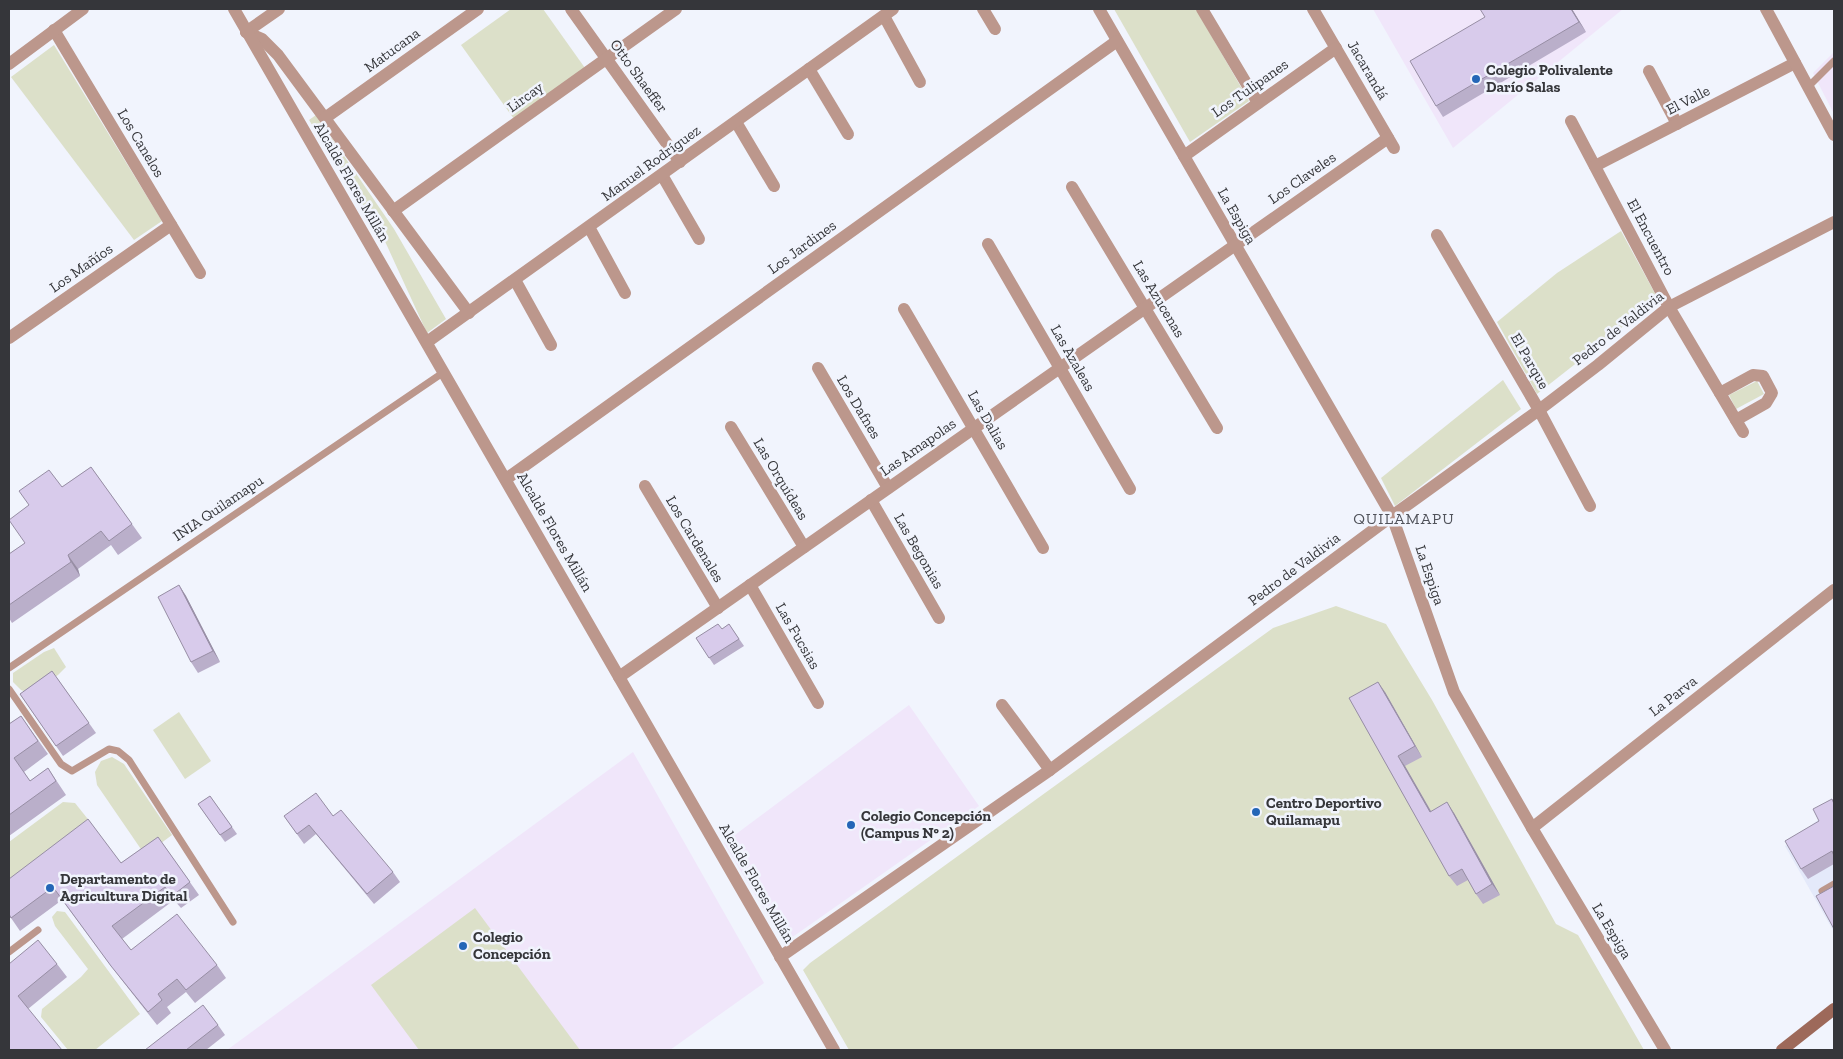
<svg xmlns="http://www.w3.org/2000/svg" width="1843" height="1059" font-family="'Zilla Slab',serif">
  <rect width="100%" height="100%" fill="#f1f4fd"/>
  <polygon fill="#e4e9fa" points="1834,807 1834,932 1785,846"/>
  <g fill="#f0e6fa">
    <polygon points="1373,9 1623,9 1453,148"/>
    <polygon points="1834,52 1834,114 1813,73"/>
    <polygon points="909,705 979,806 784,943 724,843"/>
    <polygon points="633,752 764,983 670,1050 227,1050"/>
  </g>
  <g fill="#dce0c9">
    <polygon points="511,9 543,9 585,68 514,119 461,45"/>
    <polygon points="1114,9 1196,9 1249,101 1190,142"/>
    <polygon points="54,45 162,221 134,240 11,77"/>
    <polygon points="316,115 394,229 446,319 427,333 383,237 309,120"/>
    <polygon points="1621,231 1658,299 1537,394 1497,322 1557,273"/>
    <polygon points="1503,380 1521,409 1395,506 1381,478"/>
    <polygon points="1757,381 1764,394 1736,409 1729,395"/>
    <polygon points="1336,606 1386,624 1432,700 1556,924 1578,935 1644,1050 849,1050 803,970 810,963 1273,628"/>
    <polygon points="54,648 66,667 58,675 29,693 21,690 13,682 13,673 44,652"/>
    <polygon points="179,712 211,761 185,779 153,730"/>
    <polygon points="112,757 124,764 172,835 145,855 97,785 95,772 101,761"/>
    <polygon points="63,802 75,803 91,823 92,831 9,894 9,842"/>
    <polygon points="475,908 580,1050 419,1050 371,985"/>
    <polygon points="57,911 65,912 140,1014 95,1050 68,1050 41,1017 42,1009 81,977 88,969 55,926 52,917"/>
  </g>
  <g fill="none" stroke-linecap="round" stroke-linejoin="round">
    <g stroke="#bc978c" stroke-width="7">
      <polyline points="1808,87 1834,61"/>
      <polyline points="9,668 444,372"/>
      <polyline points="9,689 61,764 72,771 109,749 118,751 129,760 233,922"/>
      <polyline points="1822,891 1834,884"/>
      <polyline points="9,952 38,930"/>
    </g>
    <g stroke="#bc978c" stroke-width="12">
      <polyline points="571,9 680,162"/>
      <polyline points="983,9 995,29"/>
      <polyline points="1099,9 1392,516 1454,692 1532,828 1665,1050"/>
      <polyline points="1202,9 1258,103"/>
      <polyline points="1313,9 1394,148"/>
      <polyline points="884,16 920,82"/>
      <polyline points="54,30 200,273"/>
      <polyline points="246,32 262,39 278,55 469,313"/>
      <polyline points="246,32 279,9"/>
      <polyline points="9,64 83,9"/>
      <polyline points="809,69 848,134"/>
      <polyline points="1649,71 1677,124"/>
      <polyline points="325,118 478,9"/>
      <polyline points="1571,121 1669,307 1743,432"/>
      <polyline points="736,122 774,186"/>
      <polyline points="1184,156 1336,48"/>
      <polyline points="1595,166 1795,63"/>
      <polyline points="662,175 699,239"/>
      <polyline points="1072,187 1217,428"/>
      <polyline points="393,211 676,9"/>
      <polyline points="589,227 625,293"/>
      <polyline points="1437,235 1539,410 1590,506"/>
      <polyline points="988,244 1130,489"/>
      <polyline points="515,280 551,345"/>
      <polyline points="904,309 1043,548"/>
      <polyline points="9,338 171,225"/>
      <polyline points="818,368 888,488"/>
      <polyline points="1720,393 1753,375 1763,376 1772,393 1766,403 1736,420"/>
      <polyline points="731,427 804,547"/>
      <polyline points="506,479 1117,41"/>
      <polyline points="645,486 718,608"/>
      <polyline points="871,500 939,618"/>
      <polyline points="750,585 818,703"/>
      <polyline points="619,677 1388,138"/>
      <polyline points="1002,705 1050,770"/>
      <polyline points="1532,828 1834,590"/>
      <polyline points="780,957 1050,770 1392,516 1539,410 1598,365 1669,307 1834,222"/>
    </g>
    <g stroke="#bc978c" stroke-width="12">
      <polyline points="234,9 834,1050"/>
      <polyline points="1766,9 1834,135"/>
      <polyline points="427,342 893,9"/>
    </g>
    <polyline stroke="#9d695a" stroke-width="12" points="1782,1050 1834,1009"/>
  </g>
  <g fill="#baafca">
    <polygon points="1572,9 1586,32 1443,117 1436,106 1485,17"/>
    <polygon points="91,467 142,538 118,555 111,545 78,569 80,576 12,623 9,618 9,554 25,543 62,487"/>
    <polygon points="179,585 186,596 220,662 198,673 191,662"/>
    <polygon points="729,624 744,646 714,665 696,638 722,629"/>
    <polygon points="52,671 96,733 63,756 20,694"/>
    <polygon points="1385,692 1422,757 1405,766 1431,811 1454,813 1500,895 1483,904 1476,894 1468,880 1457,886 1449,876 1349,698"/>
    <polygon points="21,716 48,754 24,772 30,781 48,768 66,795 9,836 9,724"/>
    <polygon points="210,796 237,834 225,842 198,804"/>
    <polygon points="1834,803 1834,864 1808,879 1801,869 1819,821"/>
    <polygon points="284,816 333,816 393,872 400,882 374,904 316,834 304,844"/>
    <polygon points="158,837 199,895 181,908 174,900 122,939 131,950 217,965 226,978 195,1003 186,992 167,1007 171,1013 157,1025 121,979 62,900 20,931 9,915 9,879 121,863"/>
    <polygon points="9,964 57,964 67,977 28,1009 9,1050"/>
    <polygon points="218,1025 225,1035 206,1050 145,1050"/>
  </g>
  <g fill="#978ea4">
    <polygon points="1571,9 1572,9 1586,32 1579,22"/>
    <polygon points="68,555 78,569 80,576 71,562"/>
    <polygon points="179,585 186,596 220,662 213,651"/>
    <polygon points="1378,682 1385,692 1422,757 1415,746"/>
    <polygon points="1398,756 1405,766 1437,822 1430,812"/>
    <polygon points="1447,802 1454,813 1500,895 1492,884"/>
  </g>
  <g fill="#d8cbeb" stroke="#978ea4">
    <polygon points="1480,9 1571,9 1579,22 1436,106 1410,61 1485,17"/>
    <polygon points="91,467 132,524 109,541 101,531 68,555 71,562 9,605 9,554 25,543 9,520 29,505 19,491 49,470 62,487"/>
    <polygon points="179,585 213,651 191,662 158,597"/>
    <polygon points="718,624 722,629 729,624 739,639 709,658 696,638"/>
    <polygon points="52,671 89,723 56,746 20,694"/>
    <polygon points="1378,682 1415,746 1398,756 1430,812 1447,802 1492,884 1476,894 1462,869 1449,876 1349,698"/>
    <polygon points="21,716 38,741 14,758 30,781 48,768 56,781 9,815 9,724"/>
    <polygon points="316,793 333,816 341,810 393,872 367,894 309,825 297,834 284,816"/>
    <polygon points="210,796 232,827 220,835 198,804"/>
    <polygon points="1832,799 1834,804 1834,856 1832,851 1801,869 1785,841 1819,821 1813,809"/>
    <polygon points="88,819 121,863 158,837 190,882 172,896 165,887 112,926 131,950 177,914 217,965 186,990 177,979 158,994 162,1000 148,1012 111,966 53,887 11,918 9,914 9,879"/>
    <polygon points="1834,886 1834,929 1816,896"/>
    <polygon points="38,940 57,964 18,996 62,1050 9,1050 9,964"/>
    <polygon points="203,1005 218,1025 186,1050 145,1050"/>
  </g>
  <g fill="#2466b7" stroke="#f1f4fd" stroke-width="2">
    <circle cx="1476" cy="79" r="5"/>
    <circle cx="1256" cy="812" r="5"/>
    <circle cx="851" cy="825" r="5"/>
    <circle cx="50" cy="888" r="5"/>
    <circle cx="463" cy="946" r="5"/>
  </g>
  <g text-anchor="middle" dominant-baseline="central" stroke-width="5" stroke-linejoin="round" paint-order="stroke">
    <g font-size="15" fill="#35363a" stroke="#f1f4fd">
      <text transform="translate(392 50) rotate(-36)">Matucana</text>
      <text transform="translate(1368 70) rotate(60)">Jacarandá</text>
      <text transform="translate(639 76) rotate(54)">Otto Shaeffer</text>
      <text transform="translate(1250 88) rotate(-35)">Los Tulipanes</text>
      <text transform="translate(525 97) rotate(-36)">Lircay</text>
      <text transform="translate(1688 100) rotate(-27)">El Valle</text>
      <text transform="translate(141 143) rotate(59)">Los Canelos</text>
      <text transform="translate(651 163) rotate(-36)">Manuel Rodríguez</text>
      <text transform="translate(1302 178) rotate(-35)">Los Claveles</text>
      <text transform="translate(352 182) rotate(60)">Alcalde Flores Millán</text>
      <text transform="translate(1237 216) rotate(60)">La Espiga</text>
      <text transform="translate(1651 237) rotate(62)">El Encuentro</text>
      <text transform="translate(802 247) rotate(-36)">Los Jardines</text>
      <text transform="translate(81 268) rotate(-35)">Los Mañíos</text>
      <text transform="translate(1159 299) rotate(59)">Las Azucenas</text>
      <text transform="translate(1618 328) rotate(-38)">Pedro de Valdivia</text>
      <text transform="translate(1073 358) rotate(60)">Las Azaleas</text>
      <text transform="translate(1530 361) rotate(60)">El Parque</text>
      <text transform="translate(859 407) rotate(59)">Los Dafnes</text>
      <text transform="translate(988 420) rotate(60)">Las Dalias</text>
      <text transform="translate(918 447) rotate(-35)">Las Amapolas</text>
      <text transform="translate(781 479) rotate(59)">Las Orquídeas</text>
      <text transform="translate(218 508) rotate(-34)">INIA Quilamapu</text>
      <text transform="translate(555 532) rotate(60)">Alcalde Flores Millán</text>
      <text transform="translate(695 539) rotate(59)">Los Cardenales</text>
      <text transform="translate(919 551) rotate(60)">Las Begonias</text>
      <text transform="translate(1294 569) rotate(-37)">Pedro de Valdivia</text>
      <text transform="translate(1430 575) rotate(71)">La Espiga</text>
      <text transform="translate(798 636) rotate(60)">Las Fucsias</text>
      <text transform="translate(1673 696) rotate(-38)">La Parva</text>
      <text transform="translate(757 883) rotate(60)">Alcalde Flores Millán</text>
      <text transform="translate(1612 931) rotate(59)">La Espiga</text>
    </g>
    <g font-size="15" font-weight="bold" fill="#35363a" stroke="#f1f4fd" text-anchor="start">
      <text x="1486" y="70">Colegio Polivalente<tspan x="1486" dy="17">Darío Salas</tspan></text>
      <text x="1266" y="803">Centro Deportivo<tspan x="1266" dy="17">Quilamapu</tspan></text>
      <text x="861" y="816">Colegio Concepción<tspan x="861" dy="17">(Campus N° 2)</tspan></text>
      <text x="60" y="879">Departamento de<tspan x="60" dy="17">Agricultura Digital</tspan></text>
      <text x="473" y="937">Colegio<tspan x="473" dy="17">Concepción</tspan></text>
    </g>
    <g font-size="16" letter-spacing="1" fill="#50525a" stroke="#f1f4fd">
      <text x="1404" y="518">QUILAMAPU</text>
    </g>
  </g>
  <rect width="1843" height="1059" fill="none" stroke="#35363a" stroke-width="20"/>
</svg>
